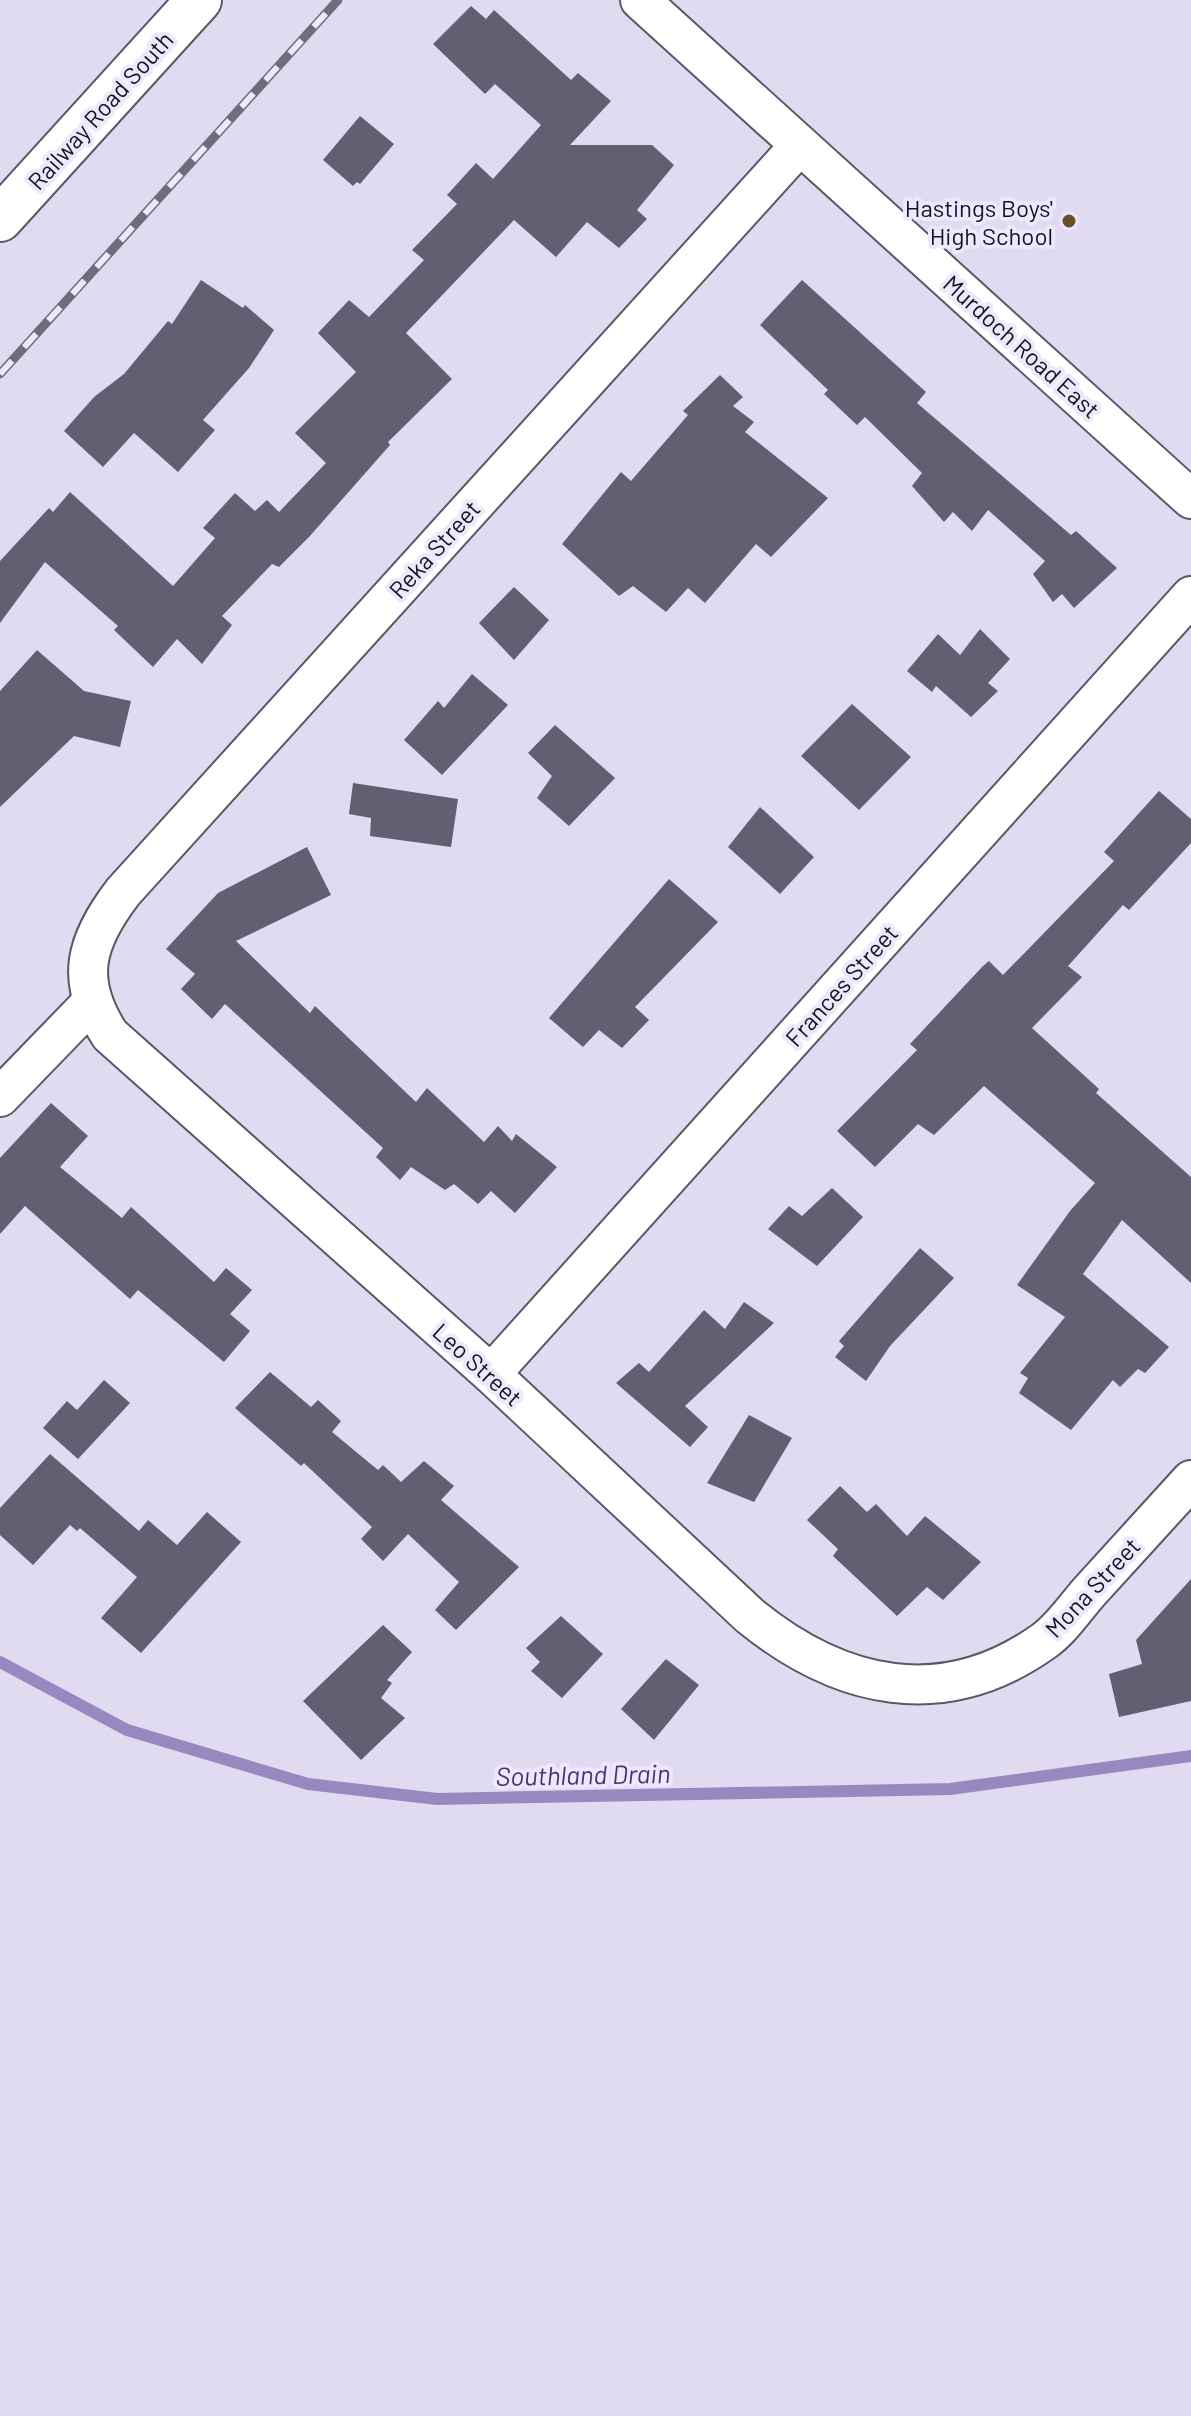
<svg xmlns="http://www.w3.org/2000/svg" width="1191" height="2416" font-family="Barlow,sans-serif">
  <rect width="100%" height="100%" fill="#e0dbf0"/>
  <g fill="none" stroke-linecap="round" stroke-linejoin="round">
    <polyline stroke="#9888bf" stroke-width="12" points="0,1662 127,1730 308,1784 437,1799 950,1789 1191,1756"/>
  </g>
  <g fill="#635e71">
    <polygon points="471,6 486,19 494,10 571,80 578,73 611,101 570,145 652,145 674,165 637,210 647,219 619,248 587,222 556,257 514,220 406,333 452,379 388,442 390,445 309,537 279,567 272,564 222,616 232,625 202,664 177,639 153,667 114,630 118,626 45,562 0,623 0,561 49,508 53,512 70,492 173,586 215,538 203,528 235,493 255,511 267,500 279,512 326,463 295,433 356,372 318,333 349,300 369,317 424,260 412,250 457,204 447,195 476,163 493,179 541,125 495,84 485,94 433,44"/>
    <polygon points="360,116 394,144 360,184 357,182 353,186 323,160"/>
    <polygon points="201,280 243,308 245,305 274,330 249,368 203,420 215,430 178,472 134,433 103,467 64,431 94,397 124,374 168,321 172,324"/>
    <polygon points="802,280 926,392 917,403 1071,535 1076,531 1117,568 1074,608 1062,594 1053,602 1033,574 1045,561 988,510 972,531 953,512 944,522 912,486 922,473 865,417 857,425 824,394 828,390 760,325"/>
    <polygon points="720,375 743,397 733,406 754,422 745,432 828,498 771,557 756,544 705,603 688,588 666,612 633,586 619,596 562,544 621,472 631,481 688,415 683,411"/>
    <polygon points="514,587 549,620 514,660 479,623"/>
    <polygon points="980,629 1010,659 988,683 998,691 971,717 936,686 932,692 907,671 938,634 960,655"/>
    <polygon points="37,650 84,691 131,701 120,747 74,736 0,807 0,691"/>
    <polygon points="472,674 508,705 442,775 404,740 438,701 444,708"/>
    <polygon points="852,704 911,757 859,810 801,756"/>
    <polygon points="555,725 615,778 569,826 537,798 552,776 528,753"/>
    <polygon points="353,783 458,799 451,847 370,836 371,818 349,814"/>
    <polygon points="1159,791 1191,819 1191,843 1129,910 1123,905 1068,966 1082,977 1032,1028 1099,1089 1096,1093 1191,1177 1191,1283 1122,1220 1083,1274 1169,1347 1145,1373 1138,1369 1120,1387 1113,1380 1071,1430 1019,1393 1028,1378 1020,1373 1065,1317 1017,1285 1070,1211 1095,1183 984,1086 934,1135 918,1124 875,1167 837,1131 917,1050 910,1044 983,966 989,961 1003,975 1114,861 1104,852"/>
    <polygon points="760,807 814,857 780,894 728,847"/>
    <polygon points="307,847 331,895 236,941 310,1013 315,1006 416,1102 427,1088 484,1142 498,1126 512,1141 516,1134 557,1167 515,1213 491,1191 478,1204 454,1184 445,1190 411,1167 400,1180 376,1157 383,1148 225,1004 212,1019 181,989 195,974 166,949 218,893"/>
    <polygon points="669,879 718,922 635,1007 649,1020 622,1048 599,1030 583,1047 549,1018"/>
    <polygon points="51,1103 88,1136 60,1167 122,1218 131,1207 214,1282 226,1268 252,1290 230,1314 250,1331 224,1362 138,1290 130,1299 25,1206 0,1234 0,1158"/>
    <polygon points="832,1188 863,1217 817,1266 768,1229 789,1206 802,1216"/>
    <polygon points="920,1248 954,1278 890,1346 866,1381 835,1357 844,1346 839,1341"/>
    <polygon points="744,1302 774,1323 685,1406 708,1427 690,1447 616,1383 639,1363 649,1372 704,1310 725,1329"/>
    <polygon points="270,1372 311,1407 318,1400 341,1421 332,1432 378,1470 383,1465 401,1482 424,1461 454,1486 441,1500 519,1567 456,1630 435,1610 459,1582 408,1534 383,1561 361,1539 372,1527 304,1463 301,1466 235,1408"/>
    <polygon points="104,1380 130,1403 78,1459 43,1428 67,1401 77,1410"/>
    <polygon points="749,1415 792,1438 754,1502 707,1483"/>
    <polygon points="50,1454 139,1531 148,1520 177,1545 207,1512 241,1542 141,1653 101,1618 137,1577 80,1528 77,1531 70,1525 33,1565 0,1535 0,1508"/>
    <polygon points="840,1486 867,1512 876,1504 907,1536 925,1516 981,1562 943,1600 927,1587 897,1616 833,1556 838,1549 807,1520"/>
    <polygon points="1191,1579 1191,1701 1119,1717 1109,1674 1142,1664 1136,1640"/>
    <polygon points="561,1616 603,1654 562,1698 531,1671 540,1662 526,1648"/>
    <polygon points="383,1625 412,1652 387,1680 392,1683 381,1698 405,1718 361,1760 303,1701"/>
    <polygon points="666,1659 699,1685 654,1740 621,1709"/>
  </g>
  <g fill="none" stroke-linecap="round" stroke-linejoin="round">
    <defs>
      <g id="minor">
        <polyline points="640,0 1191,499"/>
        <path d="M 800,145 L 123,892 C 85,942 74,980 110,1035 L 491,1374 L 750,1616 C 840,1689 943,1713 1044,1641 C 1061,1629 1075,1608 1089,1592 C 1123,1555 1157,1517 1191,1480"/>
        <polyline points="0,1097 92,1002"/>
        <polyline points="491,1374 1191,596"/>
      </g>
      <polyline id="major" points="0,219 199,0"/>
    </defs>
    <use href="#minor" stroke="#5b5668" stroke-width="42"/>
    <use href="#major" stroke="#5b5668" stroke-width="48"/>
    <use href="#minor" stroke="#fff" stroke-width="38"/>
    <use href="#major" stroke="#fff" stroke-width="44"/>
    <defs>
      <polyline id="rail" points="0,374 338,0"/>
    </defs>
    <use href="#rail" stroke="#706d7a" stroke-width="9"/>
    <use href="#rail" stroke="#ede8fe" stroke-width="6" stroke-dasharray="18" stroke-linecap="butt"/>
  </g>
  <circle fill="#675322" stroke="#ede8fe" stroke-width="3" cx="1069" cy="221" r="8"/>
  <g text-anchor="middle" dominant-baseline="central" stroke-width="8" stroke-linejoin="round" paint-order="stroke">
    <g font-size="24" fill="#16141b" stroke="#ede8fe">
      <text transform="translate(100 110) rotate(-48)">Railway Road South</text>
      <text transform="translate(1022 346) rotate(42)">Murdoch Road East</text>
      <text transform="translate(434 549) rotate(-48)">Reka Street</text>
      <text transform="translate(841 985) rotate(-48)">Frances Street</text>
      <text transform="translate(478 1364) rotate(42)">Leo Street</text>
      <text transform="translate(1092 1587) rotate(-47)">Mona Street</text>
    </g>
    <g font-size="24" fill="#16141b" stroke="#ede8fe" text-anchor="end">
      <text x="1053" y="207">Hastings Boys'<tspan x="1053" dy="28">High School</tspan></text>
    </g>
    <g font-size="26" font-style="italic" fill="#4a3176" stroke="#ede8fe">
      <text transform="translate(583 1774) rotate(-1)">Southland Drain</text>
    </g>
  </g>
</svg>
